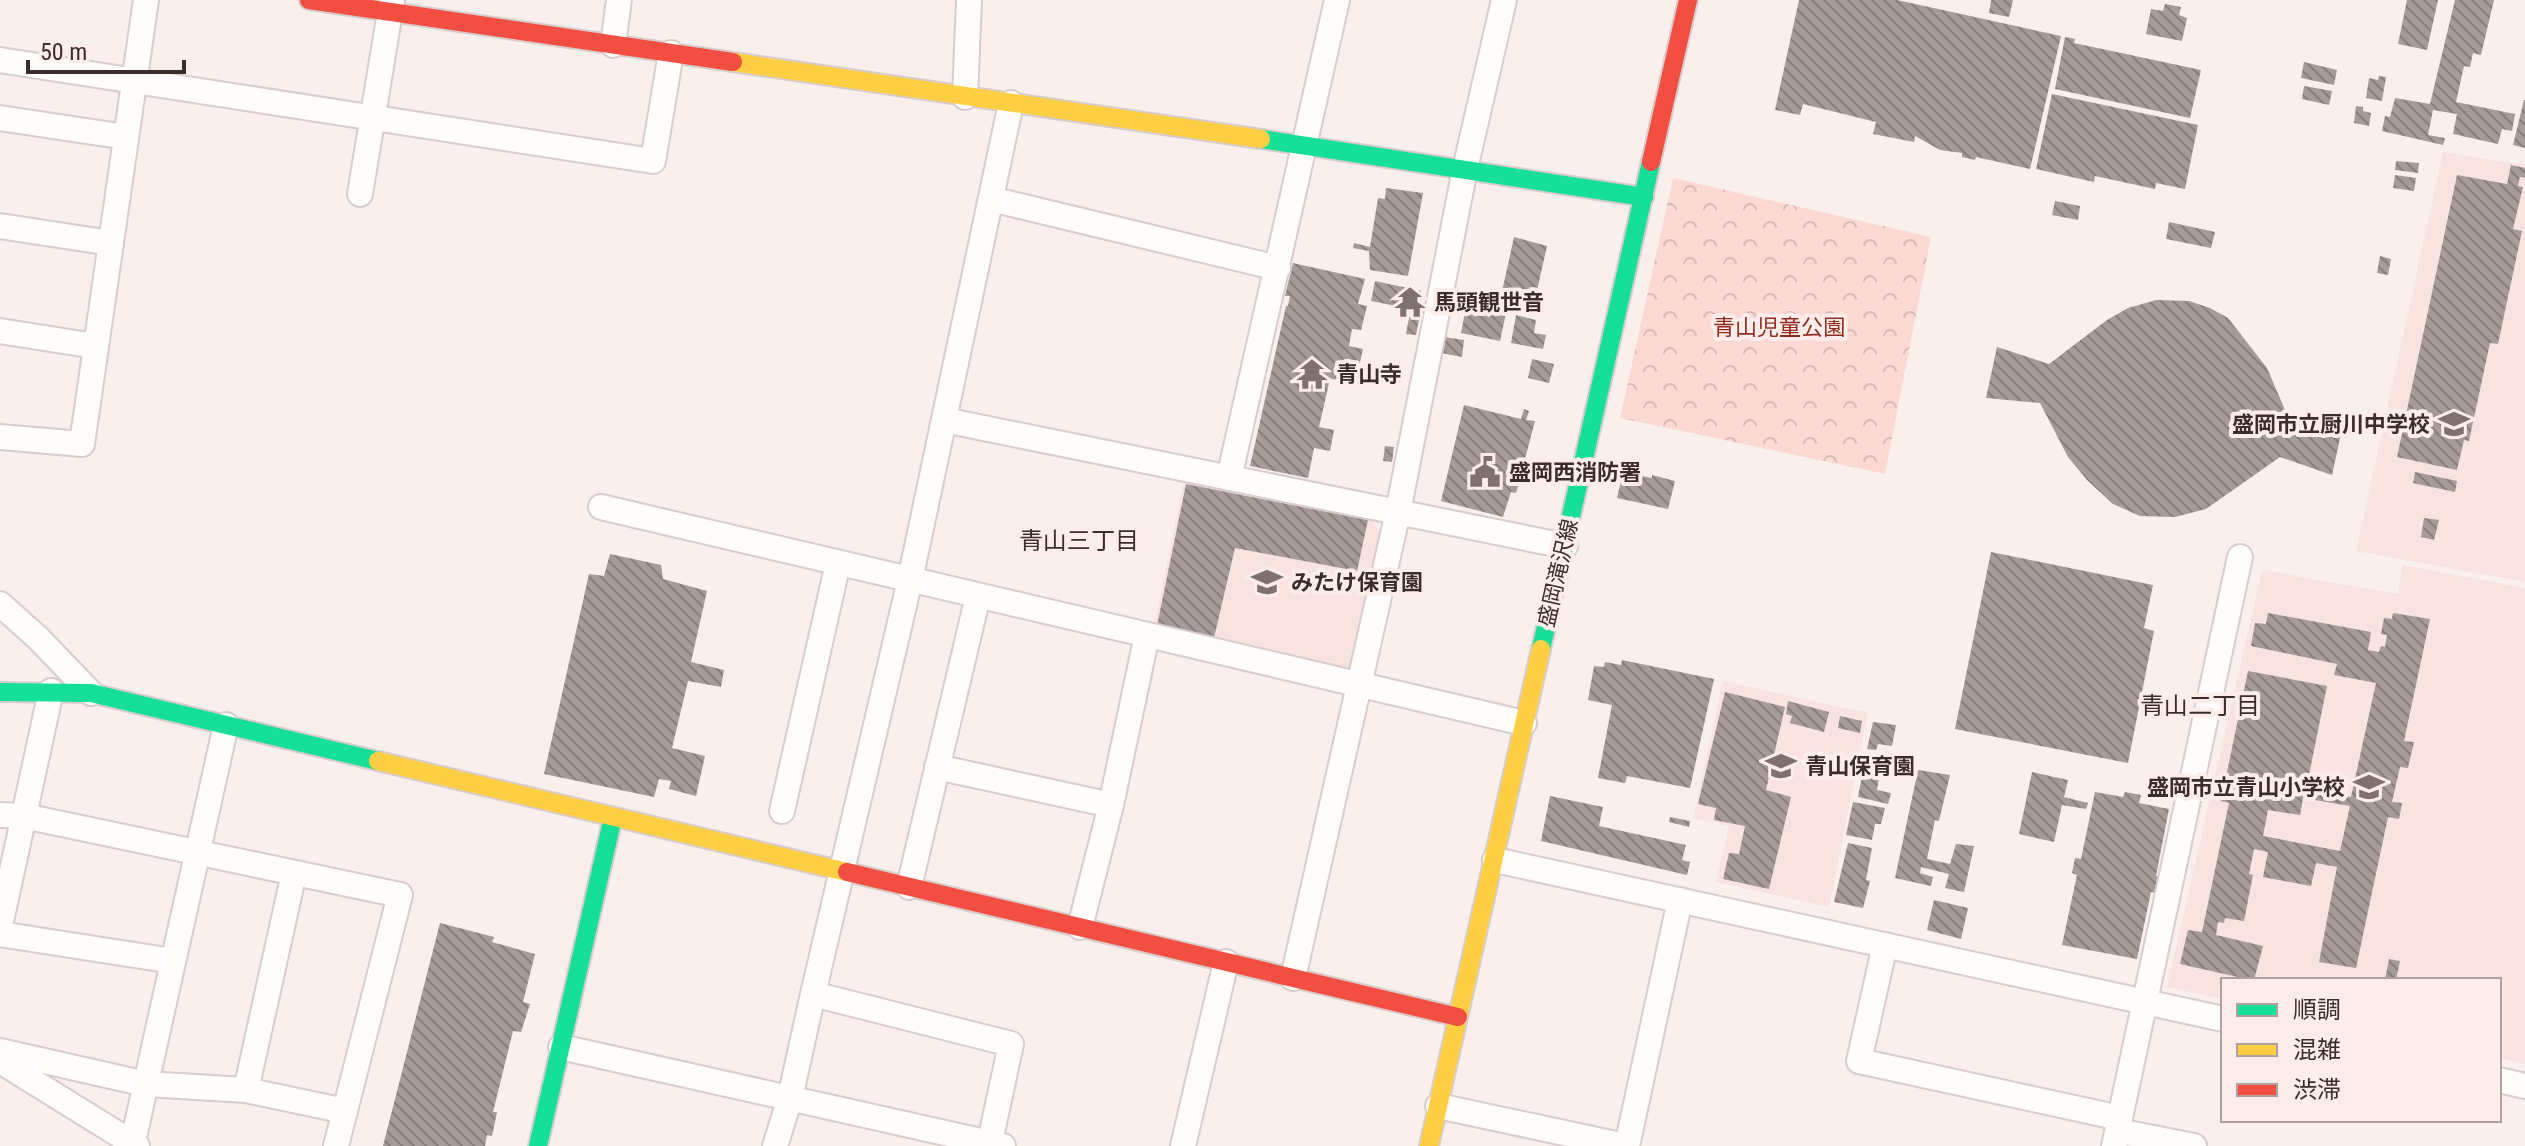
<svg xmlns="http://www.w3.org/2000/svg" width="2525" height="1146" font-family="'Roboto Condensed','Noto Sans JP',sans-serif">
  <defs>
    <pattern id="park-crowns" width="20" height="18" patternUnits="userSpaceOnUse" patternTransform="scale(2)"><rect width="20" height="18" fill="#fcd9d3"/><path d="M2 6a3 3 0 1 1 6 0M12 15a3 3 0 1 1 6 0" fill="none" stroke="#d9bbb5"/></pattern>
    <pattern id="building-back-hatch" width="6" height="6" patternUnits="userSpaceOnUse" patternTransform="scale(2)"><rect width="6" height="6" fill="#a59b99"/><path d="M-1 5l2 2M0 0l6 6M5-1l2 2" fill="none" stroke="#887f7d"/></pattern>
  </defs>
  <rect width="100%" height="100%" fill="#f9f0ee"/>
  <g fill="#f8e3e0">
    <polygon points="2443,152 2525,165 2525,582 2356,551"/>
    <polygon points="1184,480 1370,517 1381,535 1352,665 1339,669 1153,630"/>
    <polygon points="2402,565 2525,588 2525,1064 2499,1058 2499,980 2223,980 2223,999 2167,987 2262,570 2398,594"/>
    <polygon points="1723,681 1868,713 1829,907 1716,882 1729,826 1693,818"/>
  </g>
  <polygon fill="url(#park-crowns)" points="1673,178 1931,237 1885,474 1620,418"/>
  <g fill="url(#building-back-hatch)" fill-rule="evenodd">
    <polygon points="1799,0 1897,0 2061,36 2030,169 1976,157 1975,160 1962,157 1962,153 1940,150 1915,136 1914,142 1873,134 1876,122 1803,104 1800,115 1775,110"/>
    <polygon points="1991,0 2013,0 2009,17 1989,13"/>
    <polygon points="2407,0 2438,0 2427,50 2398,44"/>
    <polygon points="2455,0 2494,0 2481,55 2473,53 2470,67 2464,66 2456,102 2515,114 2512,131 2502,129 2498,144 2453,134 2457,114 2433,110 2428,135 2445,138 2443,145 2382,131 2385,116 2390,117 2395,98 2430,104"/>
    <polygon points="2165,4 2181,7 2179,15 2187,18 2182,41 2146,34 2151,9 2163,11"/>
    <polygon points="2065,37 2075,39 2074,43 2201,70 2190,118 2055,89"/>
    <polygon points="2304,62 2337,70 2334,85 2301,78"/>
    <polygon points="2379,76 2386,77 2382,101 2366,98 2369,78 2378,80"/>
    <polygon points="2304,86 2332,91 2329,105 2302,99"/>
    <polygon points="2052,94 2198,125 2185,189 2156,183 2155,189 2095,176 2094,182 2036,169"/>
    <polygon points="2524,100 2525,100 2525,148 2513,145"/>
    <polygon points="2356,106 2363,107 2363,111 2371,113 2369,126 2354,123"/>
    <polygon points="2396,161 2419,163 2418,173 2395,170"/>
    <polygon points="2511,165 2525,168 2525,178 2520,177 2518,186 2523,187 2513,229 2522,231 2498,344 2490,343 2469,441 2464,440 2457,470 2397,457 2457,175 2507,184"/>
    <polygon points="2395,175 2416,178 2414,191 2393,188"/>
    <polygon points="1386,188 1423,193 1408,276 1370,270 1369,251 1353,248 1354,243 1370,247 1378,198 1385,199"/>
    <polygon points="2055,201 2080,206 2078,220 2052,215"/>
    <polygon points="2169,222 2215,232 2211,248 2166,239"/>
    <polygon points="1514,237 1547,246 1534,304 1501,296"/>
    <polygon points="2380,256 2391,259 2388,275 2377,273"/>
    <polygon points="1293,263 1365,279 1358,304 1367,306 1361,330 1352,329 1349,346 1363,349 1359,367 1345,365 1342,380 1330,379 1319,427 1334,430 1330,451 1314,448 1308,478 1250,466 1286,306 1288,306 1290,296 1285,296"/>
    <polygon points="1375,281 1421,291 1416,310 1371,301"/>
    <polygon points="2156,300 2189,301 2210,308 2228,318 2267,368 2288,417 2344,420 2332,475 2280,457 2206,509 2175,517 2140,516 2113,504 2087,480 2068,457 2040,403 1986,398 1997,347 2049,364 2107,320 2128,308"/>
    <polygon points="1466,306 1506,313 1500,341 1461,333"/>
    <polygon points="1516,315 1536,320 1534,333 1546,335 1543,349 1511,343"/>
    <polygon points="1409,317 1419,320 1416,335 1406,334"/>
    <polygon points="1444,337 1464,340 1462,357 1441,353"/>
    <polygon points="1532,359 1554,364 1549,383 1528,378"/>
    <polygon points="1464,405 1521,419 1524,409 1529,411 1526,420 1535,421 1516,493 1511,492 1503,517 1441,501"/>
    <polygon points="1385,446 1394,447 1392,462 1383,461"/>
    <polygon points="1623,472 1652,478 1652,475 1675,481 1668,509 1617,498"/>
    <polygon points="2415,472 2457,481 2455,492 2413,483"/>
    <polygon points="1186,484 1368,520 1357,571 1235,548 1214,638 1157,626"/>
    <polygon points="2424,518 2439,520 2434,540 2421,537"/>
    <polygon points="1991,552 2153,585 2144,628 2154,631 2128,763 1955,729"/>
    <polygon points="610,554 661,565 663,579 707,591 691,662 724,670 721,687 688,681 672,748 705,756 696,796 669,789 671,781 659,779 654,797 544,774 589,574 604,576"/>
    <path d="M 2268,613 L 2371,632 L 2368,650 L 2379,652 L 2381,646 L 2385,647 L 2387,635 L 2381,634 L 2384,618 L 2392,619 L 2393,613 L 2430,619 L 2404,741 L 2414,742 L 2408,768 L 2400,767 L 2392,802 L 2402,803 L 2399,819 L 2388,817 L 2356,968 L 2319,962 L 2337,867 L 2316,863 L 2311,886 L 2263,877 L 2268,852 L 2254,849 L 2249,874 L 2253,875 L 2244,921 L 2225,918 L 2224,923 L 2218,922 L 2216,935 L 2263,946 L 2254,980 L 2251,980 L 2180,964 L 2188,930 L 2202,932 L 2229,803 L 2221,801 L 2248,671 L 2327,686 L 2306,790 L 2351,797 L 2376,683 L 2334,675 L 2337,664 L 2251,646 L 2255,623 L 2266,624 ZM 2303,798 L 2350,806 L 2340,851 L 2263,836 L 2268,810 L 2300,815 Z"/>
    <polygon points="1622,660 1714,679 1690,788 1627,776 1625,783 1598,778 1612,705 1588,700 1594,666 1604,667 1605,662 1621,665"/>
    <polygon points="1725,692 1785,707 1766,790 1791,797 1769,889 1723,879 1729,853 1739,854 1745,826 1714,820 1716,808 1698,804"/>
    <polygon points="1788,701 1829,712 1824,732 1790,723 1792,716 1786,714"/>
    <polygon points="1840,716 1862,721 1860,733 1838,728"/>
    <polygon points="1873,722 1896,725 1892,746 1878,744 1876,750 1867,749"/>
    <polygon points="1871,764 1890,768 1887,779 1879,778 1877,790 1891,793 1888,804 1858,797 1863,771 1869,773"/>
    <polygon points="1918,770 1950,775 1939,821 1935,820 1927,859 1950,864 1956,844 1974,846 1964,892 1945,888 1949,874 1921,867 1920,873 1933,877 1931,886 1895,878"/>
    <polygon points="2032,772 2068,780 2064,797 2088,803 2086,809 2062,805 2054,842 2019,834"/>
    <polygon points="2095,792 2123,797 2125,792 2141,795 2139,803 2169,809 2156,876 2160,877 2157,893 2151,892 2137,959 2062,945 2077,875 2072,873 2075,858 2081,859"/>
    <polygon points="1550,796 1603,807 1599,826 1686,845 1682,860 1690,862 1687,875 1541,841"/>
    <polygon points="1853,802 1885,808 1881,824 1875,824 1872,840 1846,835"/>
    <polygon points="1670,817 1690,821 1689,827 1669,822"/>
    <polygon points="1848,843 1872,848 1866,880 1870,881 1863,908 1834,902"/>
    <polygon points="1934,900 1968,908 1961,939 1927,930"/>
    <polygon points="440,923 494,937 492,942 535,954 523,1002 530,1004 521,1032 513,1031 493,1112 497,1112 492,1136 487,1135 485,1146 383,1146"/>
    <polygon points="2389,959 2400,961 2396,980 2385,980"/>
  </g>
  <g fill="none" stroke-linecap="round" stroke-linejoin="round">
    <defs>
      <g id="street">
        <polyline points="613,45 619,0"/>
        <polyline points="0,60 653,161 671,53"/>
        <polyline points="965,97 969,0"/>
        <polyline points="0,118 126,137"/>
        <polyline points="360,194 392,0"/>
        <polyline points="991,199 1278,268"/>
        <polyline points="0,226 111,243"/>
        <polyline points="0,331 95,346"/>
        <polyline points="944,420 1565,546"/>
        <polyline points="0,437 82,444 146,0"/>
        <polyline points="1229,478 1337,0"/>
        <polyline points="601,507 1524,723"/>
        <polyline points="0,604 38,638 91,693"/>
        <polyline points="937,767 1111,805 1147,635"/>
        <polyline points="782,811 838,563"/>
        <polyline points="0,815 24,816 400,895 336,1146"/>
        <polyline points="1495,860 2223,1019"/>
        <polyline points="909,887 978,596"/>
        <polyline points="0,926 51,691"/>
        <polyline points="1080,927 1111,805"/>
        <polyline points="0,934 173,961"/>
        <polyline points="1885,945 1859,1061 2120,1118"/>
        <polyline points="1293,978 1398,512 1465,169 1504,0"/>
        <polyline points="561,1047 1003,1146"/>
        <polyline points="0,1051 146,1084 246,1090 294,873"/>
        <polyline points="0,1061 137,1146"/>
        <polyline points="2499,1080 2525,1086"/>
        <polyline points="246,1090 345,1111"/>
        <polyline points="1438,1106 1625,1146"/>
        <polyline points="2118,1131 2194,1146"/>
        <polyline points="132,1146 226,725"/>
        <polyline points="775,1146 790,1098 813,994"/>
        <polyline points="989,1146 1011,1044 813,994 910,580 1011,103"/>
        <polyline points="1183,1146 1226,962"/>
        <polyline points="1627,1146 1680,900"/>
        <polyline points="2114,1146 2240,557"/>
      </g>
      <g id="fast">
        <polyline points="1261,139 1644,197"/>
        <polyline points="1541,649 1651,162"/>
        <polyline points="0,692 91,693 378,761"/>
        <polyline points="538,1146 613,817"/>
      </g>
      <g id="slow">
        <polyline points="733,62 1261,139"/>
        <polyline points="378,761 847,872"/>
        <polyline points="1429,1146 1541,649"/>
      </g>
      <g id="jam">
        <polyline points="309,0 733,62"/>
        <polyline points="1651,162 1688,0"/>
        <polyline points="847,872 1458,1017"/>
      </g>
    </defs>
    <use href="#street" stroke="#d9cdcb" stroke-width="28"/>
    <use href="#fast" stroke="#d9cdcb" stroke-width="22"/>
    <use href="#slow" stroke="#d9cdcb" stroke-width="22"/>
    <use href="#jam" stroke="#d9cdcb" stroke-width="22"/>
    <use href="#street" stroke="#fefdfc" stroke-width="24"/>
    <use href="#fast" stroke="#16e098" stroke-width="18"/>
    <use href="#slow" stroke="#ffcf43" stroke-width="18"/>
    <use href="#jam" stroke="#f24e42" stroke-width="18"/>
  </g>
  <defs>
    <symbol id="temple-bare" viewBox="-9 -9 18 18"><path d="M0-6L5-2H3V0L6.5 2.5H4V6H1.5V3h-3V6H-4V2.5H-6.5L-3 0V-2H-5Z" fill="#7e716f" stroke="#fdedea" stroke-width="2.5" paint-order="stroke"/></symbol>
    <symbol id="school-bare" viewBox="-9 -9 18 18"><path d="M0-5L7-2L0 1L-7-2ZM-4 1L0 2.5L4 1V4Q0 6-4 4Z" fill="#7e716f" stroke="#fdedea" stroke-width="2.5" paint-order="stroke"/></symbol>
    <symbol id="civic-bare" viewBox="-9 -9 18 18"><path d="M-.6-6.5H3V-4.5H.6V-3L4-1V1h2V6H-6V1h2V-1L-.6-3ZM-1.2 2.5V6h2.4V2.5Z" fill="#7e716f" stroke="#fdedea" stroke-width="2.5" paint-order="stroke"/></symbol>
  </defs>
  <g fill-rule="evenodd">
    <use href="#temple-bare" x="1388" y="280" width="44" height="44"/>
    <use href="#temple-bare" x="1290" y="352" width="44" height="44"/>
    <use href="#school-bare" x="2432" y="402" width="44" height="44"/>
    <use href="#civic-bare" x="1463" y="450" width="44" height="44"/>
    <use href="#school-bare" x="1245" y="560" width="44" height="44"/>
    <use href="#school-bare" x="1759" y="744" width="44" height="44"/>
    <use href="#school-bare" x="2347" y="765" width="44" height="44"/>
  </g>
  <g text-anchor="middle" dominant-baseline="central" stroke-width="8" stroke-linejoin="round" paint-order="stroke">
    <g font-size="22" font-weight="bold" fill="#3c2d2b" stroke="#fdedea" text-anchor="start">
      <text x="1434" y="302">馬頭観世音</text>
      <text x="1336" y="374">青山寺</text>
      <text x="2430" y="424" text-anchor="end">盛岡市立厨川中学校</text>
      <text x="1509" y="472">盛岡西消防署</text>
      <text x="1291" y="582">みたけ保育園</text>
      <text x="1805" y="766">青山保育園</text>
      <text x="2345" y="787" text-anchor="end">盛岡市立青山小学校</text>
    </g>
    <g font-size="22" fill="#8f2d21" stroke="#fdedea">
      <text x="1779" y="327">青山児童公園</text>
    </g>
    <g font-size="22" fill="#3c2d2b" stroke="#fdedea">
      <text transform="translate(1558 573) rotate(-77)">盛岡滝沢線</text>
    </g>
    <g font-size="24" fill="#3c2d2b" stroke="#fdedea">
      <text x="1079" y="541">青山三丁目</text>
      <text x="2200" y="706">青山二丁目</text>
    </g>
  </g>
  <rect x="2221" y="978" width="280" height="144" fill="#fdedea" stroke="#b0a09e" stroke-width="2"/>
  <rect x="2237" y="1004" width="40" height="12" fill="#16e098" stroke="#b0a09e" stroke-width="2"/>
  <text x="2293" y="1018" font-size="24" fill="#3c2d2b">順調</text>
  <rect x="2237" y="1044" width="40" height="12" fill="#ffcf43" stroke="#b0a09e" stroke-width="2"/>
  <text x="2293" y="1058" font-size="24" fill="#3c2d2b">混雑</text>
  <rect x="2237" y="1084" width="40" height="12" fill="#f24e42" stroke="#b0a09e" stroke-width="2"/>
  <text x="2293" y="1098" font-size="24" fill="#3c2d2b">渋滞</text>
  <path d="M28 60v12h156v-12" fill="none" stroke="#3c2d2b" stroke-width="4"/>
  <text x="40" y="60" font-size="24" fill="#3c2d2b" stroke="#fdedea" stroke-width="6" paint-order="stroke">50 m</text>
</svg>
